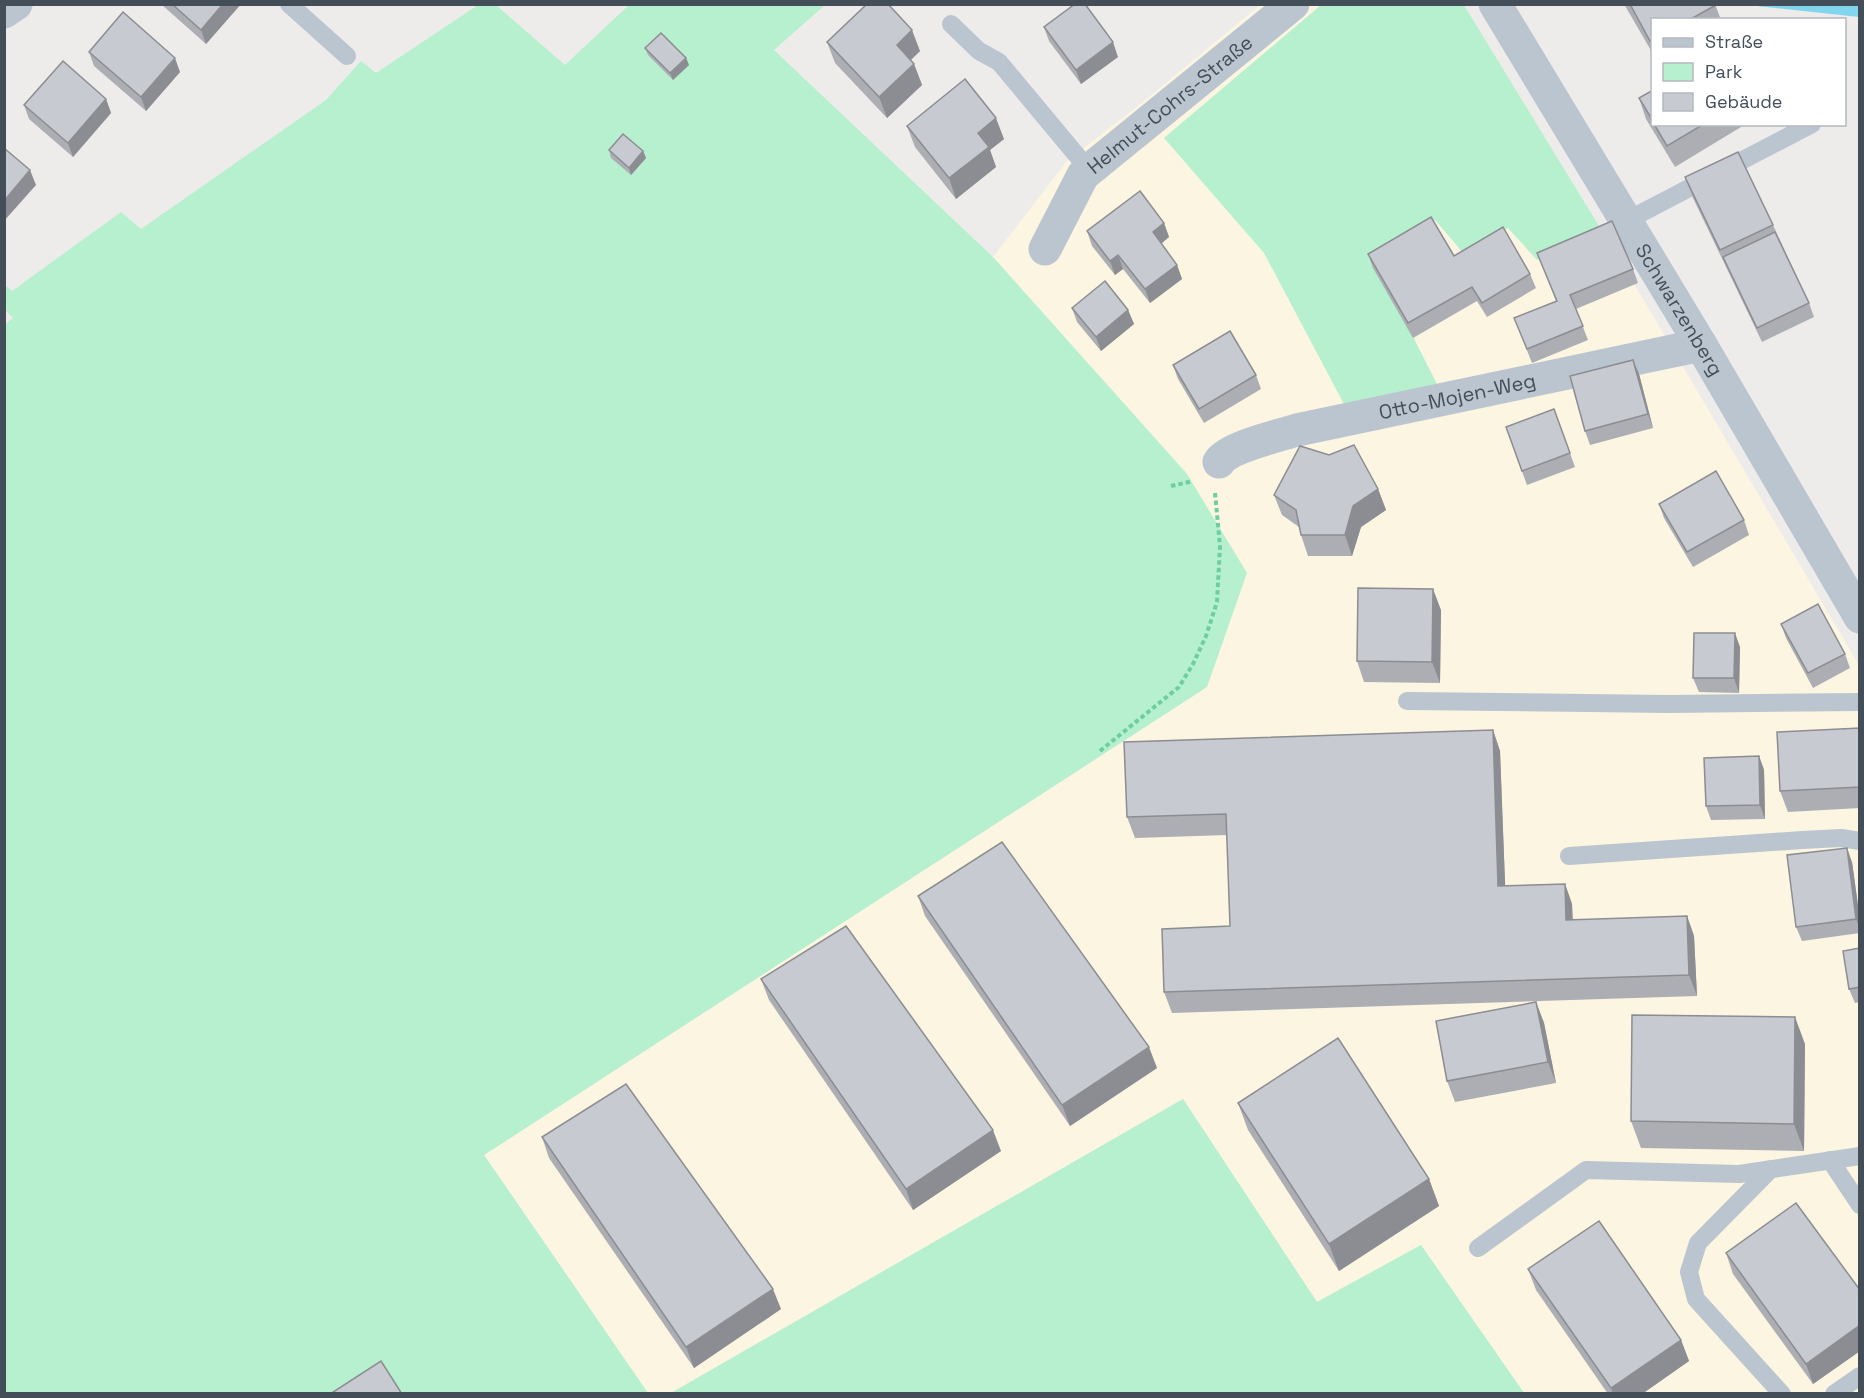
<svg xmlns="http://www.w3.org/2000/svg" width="1864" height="1398" font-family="'Space Grotesk',sans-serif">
  <rect width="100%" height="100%" fill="#eeebeb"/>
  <polygon fill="#fcf5e1" points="1260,5 1464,5 1646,304 1859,665 1859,1393 1524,1393 1421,1245 1317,1302 1183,1099 671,1393 648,1393 484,1155 1207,687 1187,474 993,257 1067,161 1138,106"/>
  <g fill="#b6f0ce">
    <polygon points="478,5 496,5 565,65 629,5 825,5 774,50 993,257 1187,474 1247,573 1207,687 484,1155 648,1393 5,1393 4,325 13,318 5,310 4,284 12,291 121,212 141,229 326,100 361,61 376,73"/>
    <polygon points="1321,5 1464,5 1602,231 1537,260 1508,228 1465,255 1435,220 1371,254 1437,384 1345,406 1264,253 1164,138"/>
    <polygon points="1183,1099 1317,1302 1421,1245 1524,1393 671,1393"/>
  </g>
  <polygon fill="#81d5ef" points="1747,5 1859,5 1859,17"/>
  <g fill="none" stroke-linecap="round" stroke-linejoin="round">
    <g stroke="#6dcfa1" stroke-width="4" stroke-dasharray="4.5 3" stroke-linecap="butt">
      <polyline points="1171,486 1193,481"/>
      <polyline points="1100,751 1179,687 1193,664 1206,636 1217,602 1220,546 1215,493"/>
    </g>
    <g stroke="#bbc5cf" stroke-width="18">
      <polyline points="289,4 347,56"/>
      <polyline points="951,24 979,51 999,62 1089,170"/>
      <polyline points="1626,221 1812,124"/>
      <polyline points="1407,701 1669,704 1860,702"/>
      <polyline points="1569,856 1802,840 1841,838 1860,841"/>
      <polyline points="1830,1160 1860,1205"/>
      <polyline points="1771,1169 1698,1243 1689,1272 1696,1299 1782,1394"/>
      <polyline points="1478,1248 1586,1170 1739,1174 1860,1156"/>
      <polyline points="1834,1394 1860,1376"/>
    </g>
    <g stroke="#bbc5cf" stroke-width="33">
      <path id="s1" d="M 1495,4 L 1701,345 L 1860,617"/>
      <polyline points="4,12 16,4"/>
      <path id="s2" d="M 1045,249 L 1083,175 L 1293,4"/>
      <path id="s3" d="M 1219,462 C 1229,447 1278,436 1297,430 L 1701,345"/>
    </g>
  </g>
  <g fill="#acaeb4">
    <polygon points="161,4 241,4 206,44"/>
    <polygon points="1624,4 1715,4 1721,20 1653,20 1653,54"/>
    <polygon points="1044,27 1118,57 1081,84 1049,41"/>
    <polygon points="827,42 920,51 911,60 914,64 922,85 887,118 835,63"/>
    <polygon points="645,48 686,58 689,65 673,80 648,55"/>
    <polygon points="89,52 180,72 146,111 94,66"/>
    <polygon points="1653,90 1653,124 1746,124 1675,167 1646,119 1639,98"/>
    <polygon points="106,99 111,113 73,157 29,119 24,105"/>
    <polygon points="907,126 1004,139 990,150 996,167 956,199 915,147"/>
    <polygon points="609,150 643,151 646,158 631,175 611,158"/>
    <polygon points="1685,177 1773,225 1809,303 1814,317 1762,342 1693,198"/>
    <polygon points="1164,223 1169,237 1161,244 1177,265 1182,279 1150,303 1123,269 1115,275 1092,246 1087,231"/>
    <polygon points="1537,253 1633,269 1638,283 1576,309 1588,340 1532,363 1514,318 1556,301"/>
    <polygon points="1368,254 1454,256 1530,274 1536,288 1487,317 1477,301 1413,338 1373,268"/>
    <polygon points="1072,308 1128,310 1134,324 1101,351 1077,322"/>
    <polygon points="1633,360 1639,374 1653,428 1590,445 1585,431"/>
    <polygon points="1173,365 1256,375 1261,389 1204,423 1178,379"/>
    <polygon points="1554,409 1575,467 1527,485 1506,427"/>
    <polygon points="1378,489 1386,510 1361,527 1352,556 1308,556 1301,535 1299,527 1282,515 1274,495"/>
    <polygon points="1659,504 1744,520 1749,535 1693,567 1664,518"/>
    <polygon points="1441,610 1440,683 1364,682 1357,661"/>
    <polygon points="1781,624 1845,654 1850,668 1813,688 1786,638"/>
    <polygon points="1740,647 1739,693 1699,692 1693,678"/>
    <polygon points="1860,728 1860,808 1788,812 1780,791"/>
    <polygon points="1493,730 1500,751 1505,886 1565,884 1572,904 1573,920 1687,916 1694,936 1697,996 1172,1013 1164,992 1230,926 1227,835 1135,838 1127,817"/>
    <polygon points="1759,756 1764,770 1765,819 1711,820 1706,806"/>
    <polygon points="1852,862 1860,920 1860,933 1802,941 1796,927"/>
    <polygon points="918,896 1157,1068 1070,1126 925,916"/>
    <polygon points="1860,948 1860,1002 1855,1003 1849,989"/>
    <polygon points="761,979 1001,1151 913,1210 769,1000"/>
    <polygon points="1536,1002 1544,1023 1556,1083 1455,1102 1447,1081"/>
    <polygon points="1805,1044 1804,1151 1641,1148 1631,1121"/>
    <polygon points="1238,1103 1429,1179 1439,1206 1339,1271 1248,1130"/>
    <polygon points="542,1137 781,1309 694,1368 549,1158"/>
    <polygon points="1726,1253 1860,1290 1860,1351 1813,1384 1733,1274"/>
    <polygon points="1528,1269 1681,1340 1689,1361 1642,1394 1608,1394 1536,1290"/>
  </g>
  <g fill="#8c8d92">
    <polygon points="223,4 241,4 206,44 201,30"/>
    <polygon points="912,30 920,51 904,66 897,45"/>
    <polygon points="1113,42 1118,57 1081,84 1076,70"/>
    <polygon points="175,58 180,72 146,111 141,97"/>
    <polygon points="686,58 689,65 673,80 670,73"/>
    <polygon points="914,64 922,85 887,118 879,97"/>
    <polygon points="106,99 111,113 73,157 68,143"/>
    <polygon points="996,118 1004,139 990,150 996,167 956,199 949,178 978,133"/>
    <polygon points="643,151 646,158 631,175 629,168"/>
    <polygon points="30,170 36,185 4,221 4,201"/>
    <polygon points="1164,223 1169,237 1158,246 1153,232"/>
    <polygon points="1118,255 1123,269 1115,275 1110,261"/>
    <polygon points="1177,265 1182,279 1150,303 1145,289"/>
    <polygon points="1128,310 1134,324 1101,351 1096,337"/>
    <polygon points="1633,360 1639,374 1653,428 1648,414"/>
    <polygon points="1378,489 1386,510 1361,527 1352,556 1345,535 1353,506"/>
    <polygon points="1433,589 1441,610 1440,683 1432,662"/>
    <polygon points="1735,633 1740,647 1739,693 1734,678"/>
    <polygon points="1493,730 1500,751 1506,907 1498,886"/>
    <polygon points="1759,756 1764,770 1765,819 1760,805"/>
    <polygon points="1847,848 1852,862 1860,920 1860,928 1856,919"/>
    <polygon points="1565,884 1572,904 1573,941 1566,920"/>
    <polygon points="1687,916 1694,936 1697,996 1689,975"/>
    <polygon points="1536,1002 1544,1023 1556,1083 1548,1062"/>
    <polygon points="1795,1017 1805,1044 1804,1151 1794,1124"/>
    <polygon points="1149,1047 1157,1068 1070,1126 1062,1105"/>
    <polygon points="993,1130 1001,1151 913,1210 906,1189"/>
    <polygon points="1429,1179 1439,1206 1339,1271 1329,1244"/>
    <polygon points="773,1289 781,1309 694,1368 686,1347"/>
    <polygon points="1860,1325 1860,1351 1813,1384 1806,1364"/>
    <polygon points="1681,1340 1689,1361 1642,1394 1613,1394 1611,1388"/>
  </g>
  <g fill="#c8cad1" stroke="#8c8d92" stroke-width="1.5">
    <polygon points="172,4 223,4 201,30"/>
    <polygon points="867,4 888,4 912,30 897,45 914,64 879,97 827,42"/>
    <polygon points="1075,4 1085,4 1113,42 1076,70 1044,27"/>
    <polygon points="1630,4 1715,4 1716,5 1689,20 1653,20 1653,40 1650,41"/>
    <polygon points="123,12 175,58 141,97 89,52"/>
    <polygon points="661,33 686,58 670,73 645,48"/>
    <polygon points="63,61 106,99 68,143 24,105"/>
    <polygon points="965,79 996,118 978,133 989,147 949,178 907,126"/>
    <polygon points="1653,90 1653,121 1639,98"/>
    <polygon points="1654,124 1704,124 1667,146"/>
    <polygon points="623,134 643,151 629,168 609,150"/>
    <polygon points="4,148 30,170 4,201"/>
    <polygon points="1738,152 1773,225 1720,250 1685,177"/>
    <polygon points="1140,191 1164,223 1153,232 1177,265 1145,289 1118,255 1110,261 1087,231"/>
    <polygon points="1431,217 1454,256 1503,227 1530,274 1482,303 1472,287 1408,323 1368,254"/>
    <polygon points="1612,221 1633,269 1570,295 1583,326 1527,349 1514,318 1557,301 1537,253"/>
    <polygon points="1775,232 1809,303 1757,328 1723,257"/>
    <polygon points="1105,281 1128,310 1096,337 1072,308"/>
    <polygon points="1230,331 1256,375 1199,409 1173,365"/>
    <polygon points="1633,360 1648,414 1585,431 1570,376"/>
    <polygon points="1554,409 1570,453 1522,471 1506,427"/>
    <polygon points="1354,445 1378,489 1353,506 1345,535 1301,535 1296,510 1274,495 1300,446 1329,455"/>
    <polygon points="1716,471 1744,520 1687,552 1659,504"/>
    <polygon points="1358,588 1433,589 1432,662 1357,661"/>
    <polygon points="1818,604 1845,654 1808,673 1781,624"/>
    <polygon points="1694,633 1735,633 1734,678 1693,678"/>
    <polygon points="1860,728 1860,787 1780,791 1777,732"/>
    <polygon points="1493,730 1498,886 1565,884 1566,920 1687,916 1689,975 1164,992 1162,929 1230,926 1226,814 1127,817 1124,742"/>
    <polygon points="1759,756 1760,805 1706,806 1704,758"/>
    <polygon points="1002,842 1149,1047 1062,1105 918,896"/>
    <polygon points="1847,848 1856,919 1796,927 1787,855"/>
    <polygon points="846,926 993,1130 906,1189 761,979"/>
    <polygon points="1860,948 1860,987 1849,989 1843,951"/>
    <polygon points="1536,1002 1548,1062 1447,1081 1436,1021"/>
    <polygon points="1632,1015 1795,1017 1794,1124 1631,1121"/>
    <polygon points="1338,1038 1429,1179 1329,1244 1238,1103"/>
    <polygon points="626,1084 773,1289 686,1347 542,1137"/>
    <polygon points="1796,1203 1860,1290 1860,1325 1806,1364 1726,1253"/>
    <polygon points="1599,1221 1681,1340 1611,1388 1528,1269"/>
    <polygon points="381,1361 402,1394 330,1394"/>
  </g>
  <g text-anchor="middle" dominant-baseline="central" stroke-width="4.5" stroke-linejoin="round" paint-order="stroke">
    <g font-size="20" fill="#434e59" stroke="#fff">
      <text stroke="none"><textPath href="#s2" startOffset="195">Helmut-Cohrs-Straße</textPath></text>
      <text stroke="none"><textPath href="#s1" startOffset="357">Schwarzenberg</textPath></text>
      <text stroke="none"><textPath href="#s3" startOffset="249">Otto-Mojen-Weg</textPath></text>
    </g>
  </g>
  <rect width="1864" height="1398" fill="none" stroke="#434e59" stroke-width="12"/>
  <rect x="1651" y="18" width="195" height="108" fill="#ffffff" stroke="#b4b8bd" stroke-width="1.5"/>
  <rect x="1663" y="38" width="30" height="9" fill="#bbc5cf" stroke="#b4b8bd" stroke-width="1.5"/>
  <text x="1705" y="48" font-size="18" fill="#434e59">Straße</text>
  <rect x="1663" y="63" width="30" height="18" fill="#b6f0ce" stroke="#b4b8bd" stroke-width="1.5"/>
  <text x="1705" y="78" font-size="18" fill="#434e59">Park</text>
  <rect x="1663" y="93" width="30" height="18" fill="#c8cad1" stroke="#b4b8bd" stroke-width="1.5"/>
  <text x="1705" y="108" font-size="18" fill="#434e59">Gebäude</text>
</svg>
